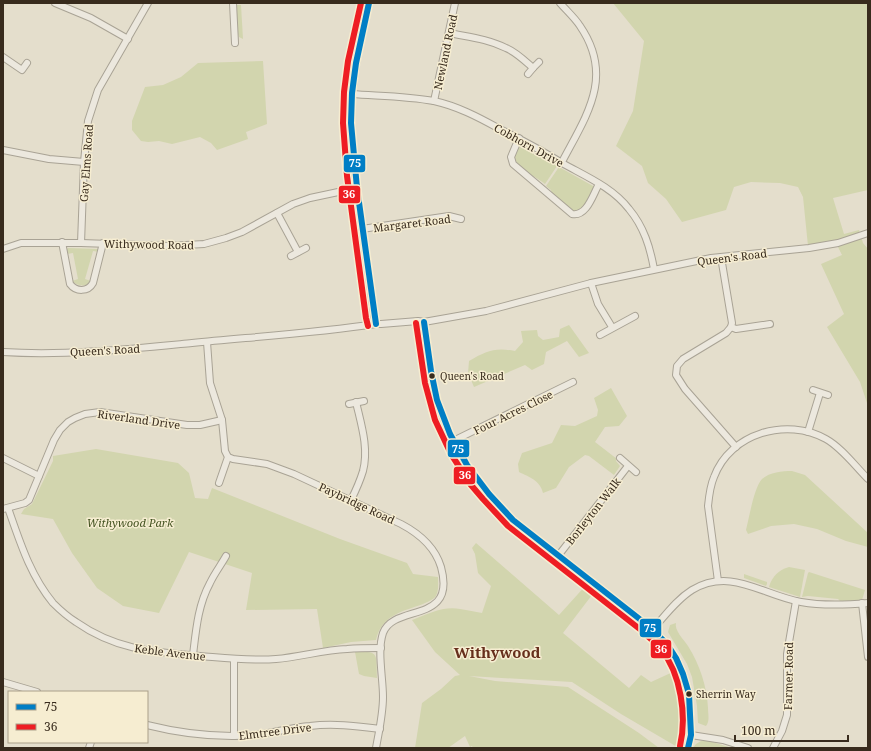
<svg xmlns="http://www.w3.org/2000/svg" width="871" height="751" font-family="'Noto Serif',serif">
  <rect width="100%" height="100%" fill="#e4decc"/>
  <g fill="#d2d5ae">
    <polygon points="613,3 868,3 868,190 833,198 844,234 859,230 863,243 868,249 868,406 860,382 827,327 844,314 821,264 842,255 835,241 808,246 803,197 798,187 780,183 751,182 734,187 726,210 682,222 666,199 648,183 642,166 616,146 633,111 644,41"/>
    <polygon points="236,5 241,5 243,39 239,37 238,34"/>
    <polygon points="356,18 360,19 352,62 349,65 347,64"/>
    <polygon points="263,61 267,124 246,132 248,139 217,150 211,143 200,137 172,144 159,141 148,142 141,141 132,130 132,121 145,87 163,85 181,77 198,63"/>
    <polygon points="345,84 349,85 348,102 345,105 345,115 347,116 345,119 345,128 344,128"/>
    <path d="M 518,146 L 557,166 L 545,184 C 538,178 516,168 515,158 C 514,153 517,149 518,146 Z"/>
    <path d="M 559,167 L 593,186 L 594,188 C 577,220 578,217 552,194 L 551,190 L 546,186 Z"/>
    <path d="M 68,248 L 98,249 L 99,250 L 99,252 L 93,251 L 85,279 L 91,281 C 87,288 77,286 72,281 L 78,279 L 73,253 L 67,254 L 66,250 Z"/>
    <path d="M 569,325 L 589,353 L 579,357 L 567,341 L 546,352 L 544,364 L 532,370 L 525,365 L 474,387 L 468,373 L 469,361 C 486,351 495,347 515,351 L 523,342 L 521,331 L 537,330 L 538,336 L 543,340 L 559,337 L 560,329 Z"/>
    <path d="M 611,388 L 627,416 L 619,426 L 605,427 L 595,442 L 617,459 L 616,461 L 620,466 L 614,475 L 589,456 L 585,455 L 569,467 L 556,488 L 543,493 C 540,480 529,477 519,472 L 518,464 L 522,453 L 552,443 L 561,425 L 575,426 L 597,416 L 598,410 L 594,398 Z"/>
    <path d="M 96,449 L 178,463 L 189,473 L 195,498 L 208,499 L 212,488 L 340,539 L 407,563 L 413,574 L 438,577 C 438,583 439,590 436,596 C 433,600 427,602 423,604 C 401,612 382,615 376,640 L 351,642 L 323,648 L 317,609 L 246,610 L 252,573 L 189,552 L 159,613 L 123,606 L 97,588 L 72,553 L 53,519 L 21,514 L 24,509 L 32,504 L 53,461 L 53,456 Z"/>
    <path d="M 792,471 L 805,475 L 868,533 L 868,547 L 846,541 L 817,529 L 794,524 L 771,526 L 748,534 L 746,530 C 749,519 754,487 762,479 C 770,472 782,471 792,471 Z"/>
    <path d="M 476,543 L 559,615 L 587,584 L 595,591 L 563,633 L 629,688 L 641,675 L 651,682 L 675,671 L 683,700 L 683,719 L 680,723 L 680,730 L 682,733 L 679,748 L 621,714 L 572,682 L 469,676 L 495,681 L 568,687 L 639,733 L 659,748 L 473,748 L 472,746 L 470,747 L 465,736 L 448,748 L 415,748 L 422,703 L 441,689 L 455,676 L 460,675 L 435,652 L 412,620 C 428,614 443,606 460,609 C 468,610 475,612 482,613 L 491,586 L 478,573 L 475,554 L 472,548 Z"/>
    <path d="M 789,567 L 805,570 L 800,597 L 769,587 C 772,576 779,570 789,567 Z"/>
    <polygon points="809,572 865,590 862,600 841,602 838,599 808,596 802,597 808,573"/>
    <polygon points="744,574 767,582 767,584 766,586 744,578"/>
    <path d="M 676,623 C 674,630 684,640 688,646 C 700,665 707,687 708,708 C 708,715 710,721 706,726 L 698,723 L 697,706 L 692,677 L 687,664 L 668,632 L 670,625 Z"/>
    <path d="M 355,652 C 380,651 376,654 377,678 L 364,676 L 359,674 Z"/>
    <polygon points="701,741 709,741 732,748 693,748 696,744"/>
  </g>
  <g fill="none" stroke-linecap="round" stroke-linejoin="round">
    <defs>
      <g id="minor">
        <polyline points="55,3 91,18 128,39"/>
        <polyline points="233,3 235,43"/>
        <path d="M 369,3 C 359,43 351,82 351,123 C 352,158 357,192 362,226 C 366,256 370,287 374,317 L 376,324"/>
        <path d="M 560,3 C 567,11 575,18 580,26 C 615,77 586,116 562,162"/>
        <path d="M 449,33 C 468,37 488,39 506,48 C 516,52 525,61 533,68 L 528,74"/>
        <polyline points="3,57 22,70 27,63"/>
        <polyline points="533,68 539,62"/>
        <path d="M 352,94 C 379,96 407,96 434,101 C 457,106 478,117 498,128 C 520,139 541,150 562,163 C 585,176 612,187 629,209 C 644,227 650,247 654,269"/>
        <polyline points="434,101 455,3"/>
        <path d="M 519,138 L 511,157 L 513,164 L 572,214 C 587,217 593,194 599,184"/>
        <polyline points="3,150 49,159 84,162"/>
        <polyline points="277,213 298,252"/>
        <polyline points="362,229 449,216 461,219"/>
        <path d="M 62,242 L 70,284 C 76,292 88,292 93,283 L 103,243"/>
        <polyline points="81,243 84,162 88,121 98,90 148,3"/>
        <polyline points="3,249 21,243 81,243 168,246 204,244 226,238 242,232 293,204 310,198 357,188"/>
        <polyline points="291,256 306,248"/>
        <polyline points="721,257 732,323 731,327 726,333 683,359 677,366 676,375 685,389 736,447"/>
        <polyline points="591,283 598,304 612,327"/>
        <path d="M 424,322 C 428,348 430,375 437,400 C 450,447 479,487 513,520 L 646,624 L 667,644 L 676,658 L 683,674 L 689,694 L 691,735 L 688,748"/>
        <polyline points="731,327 736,329 770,324"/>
        <polyline points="600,335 635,316"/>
        <polyline points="207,342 210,383 222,420 225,451 228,457 219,483"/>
        <path d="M 3,352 C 65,356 130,349 192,343 C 253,337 315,333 376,324 L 381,324 L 418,321 L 424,322 L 486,311 L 591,283 L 711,258 L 809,248 L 838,243 L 868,233"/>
        <polyline points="813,390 828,395"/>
        <polyline points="349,404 364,401"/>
        <polyline points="808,432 820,393"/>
        <polyline points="453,441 573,382"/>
        <path d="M 228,457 L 233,459 L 267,464 L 294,474 L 401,524 C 420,534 435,547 441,567 C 457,625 394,603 383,633 C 377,651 383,677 383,697 C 383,714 379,731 376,748"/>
        <polyline points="3,458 39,476"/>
        <polyline points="620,458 636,472"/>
        <path d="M 351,500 C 356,490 360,481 363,471 C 369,448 361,424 356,402"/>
        <path d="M 8,508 C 20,542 30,575 53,603 C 60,610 68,617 76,622 C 116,650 153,652 200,656 C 225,658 250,661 276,659 C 300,657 323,650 347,649 C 358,648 370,648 381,648"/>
        <polyline points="3,509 25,503 29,500 54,440 60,430 68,422 75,418 85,414 100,412 187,425 200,425 222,420"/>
        <polyline points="558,556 628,466"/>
        <path d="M 718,581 L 708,506 C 709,496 710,486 714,477 C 730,433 787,417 826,439 C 842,448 855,466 868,479"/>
        <polyline points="862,603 868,657"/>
        <path d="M 653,629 C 665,616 676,600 692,590 C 731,567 762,595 801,602 C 823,606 845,605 868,603"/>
        <path d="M 193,655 C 196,630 198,605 210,583 C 214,574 221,565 226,556"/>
        <polyline points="234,659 234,736"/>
        <polyline points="3,682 37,692"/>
        <path d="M 147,725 C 183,734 219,738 256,735 C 274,733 292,727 310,726 C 333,723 356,726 380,729"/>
        <polyline points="691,735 723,740 748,748"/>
        <polyline points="89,748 91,742"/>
        <polyline points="773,748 782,731 787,715 787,654 796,601"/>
      </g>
    </defs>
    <use href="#minor" stroke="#a9a395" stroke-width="8"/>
    <use href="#minor" stroke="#ece8de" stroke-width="6"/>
    <defs>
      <g id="bus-1">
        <polyline points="369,3 356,63 352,93 351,123 357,188 376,324"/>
        <polyline points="424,322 431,371 437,400 450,434 467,465 489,494 513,520 646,624 667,644 676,658 683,674 689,694 691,735 688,748"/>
      </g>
      <g id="bus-2">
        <polyline points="361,3 348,61 344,92 343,123 347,176 366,318 368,326"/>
        <path d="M 416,323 L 425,383 L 435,420 L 451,454 L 471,485 L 483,499 L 508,526 L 641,630 C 647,636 655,642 661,649 C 681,674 687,716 680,746"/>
      </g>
    </defs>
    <use href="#bus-1" stroke="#f6edd1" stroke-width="9"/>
    <use href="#bus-2" stroke="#f6edd1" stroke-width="9"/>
    <use href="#bus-1" stroke="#007ec5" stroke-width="6"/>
    <use href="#bus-2" stroke="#ee1d23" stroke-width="6"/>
  </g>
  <g fill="#382b1d" stroke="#f6edd1" stroke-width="1.5">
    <circle cx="432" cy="376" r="3.5"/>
    <circle cx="689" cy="694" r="3.5"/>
  </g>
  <g text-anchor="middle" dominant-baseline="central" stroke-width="3" stroke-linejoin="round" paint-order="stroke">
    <g font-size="10" fill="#382b1d" stroke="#f6edd1" text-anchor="start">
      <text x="440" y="376">Queen's Road</text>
      <text x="696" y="694">Sherrin Way</text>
    </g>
    <g font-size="11" fill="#382b1d" stroke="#f6edd1">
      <text transform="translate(445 52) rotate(-78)">Newland Road</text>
      <text transform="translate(529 145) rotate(29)">Cobhorn Drive</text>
      <text transform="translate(86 163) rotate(-86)">Gay Elms Road</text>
      <text transform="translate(412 223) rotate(-7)">Margaret Road</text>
      <text transform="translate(149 244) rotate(1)">Withywood Road</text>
      <text transform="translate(732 257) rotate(-7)">Queen's Road</text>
      <text transform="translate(105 350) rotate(-3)">Queen's Road</text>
      <text transform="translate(513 412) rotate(-26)">Four Acres Close</text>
      <text transform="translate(139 419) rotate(8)">Riverland Drive</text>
      <text transform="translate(357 503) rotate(25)">Paybridge Road</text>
      <text transform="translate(593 511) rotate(-52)">Borleyton Walk</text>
      <text transform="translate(170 652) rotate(7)">Keble Avenue</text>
      <text transform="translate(788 676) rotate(-89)">Farmer Road</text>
      <text transform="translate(275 731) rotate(-7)">Elmtree Drive</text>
    </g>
    <g font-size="11" font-style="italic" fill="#465523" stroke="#f6edd1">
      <text x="130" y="522">Withywood Park</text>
    </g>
    <g font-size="15" font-weight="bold" fill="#662f1c" stroke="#f6edd1">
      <text x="497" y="652">Withywood</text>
    </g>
  </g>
  <g stroke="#f6edd1" stroke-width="1.5">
    <rect x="343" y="154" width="23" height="19" rx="4" fill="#007ec5"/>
    <rect x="338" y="185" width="23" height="19" rx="4" fill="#ee1d23"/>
    <rect x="447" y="439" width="23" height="19" rx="4" fill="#007ec5"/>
    <rect x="453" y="466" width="23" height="19" rx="4" fill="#ee1d23"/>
    <rect x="639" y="618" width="23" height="20" rx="4" fill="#007ec5"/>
    <rect x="650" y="639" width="22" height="20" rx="4" fill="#ee1d23"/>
  </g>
  <g font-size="11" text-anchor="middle" font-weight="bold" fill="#fff">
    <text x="355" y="167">75</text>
    <text x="349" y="198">36</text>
    <text x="458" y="453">75</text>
    <text x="465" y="479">36</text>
    <text x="650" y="632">75</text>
    <text x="661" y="653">36</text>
  </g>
  <rect width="871" height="751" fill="none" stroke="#382b1d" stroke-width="8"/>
  <rect x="8" y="691" width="140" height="52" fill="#f6edd1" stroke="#aa9f89"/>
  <rect x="16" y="704" width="20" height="6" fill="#007ec5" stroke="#aa9f89"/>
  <text x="44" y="711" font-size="12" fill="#382b1d">75</text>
  <rect x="16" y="724" width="20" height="6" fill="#ee1d23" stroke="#aa9f89"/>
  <text x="44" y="731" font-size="12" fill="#382b1d">36</text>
  <path d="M735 735v6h113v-6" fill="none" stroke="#382b1d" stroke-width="2"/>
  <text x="741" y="735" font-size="12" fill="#382b1d" stroke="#f6edd1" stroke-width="3" paint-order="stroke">100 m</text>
</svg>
